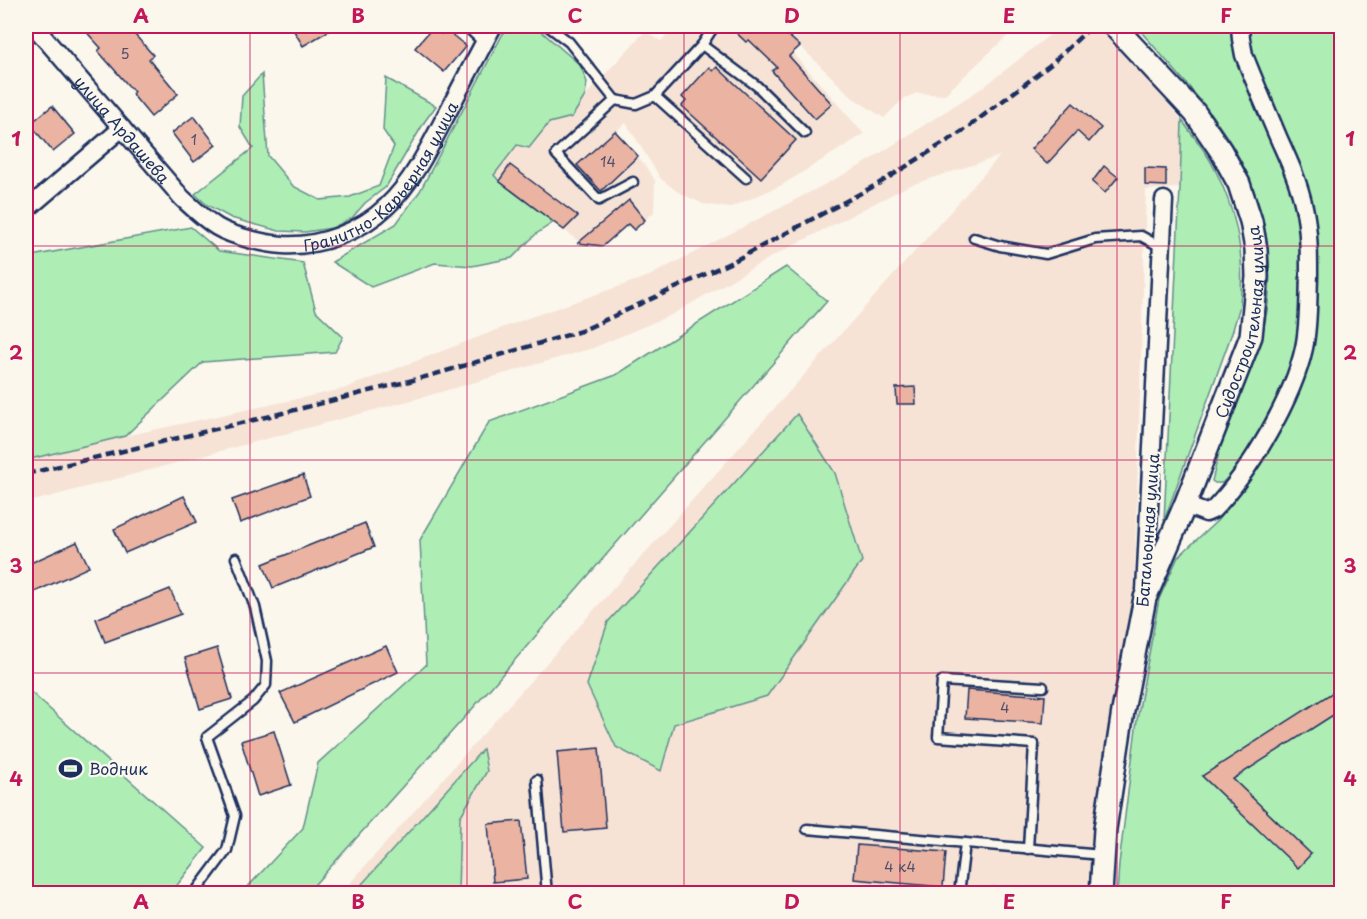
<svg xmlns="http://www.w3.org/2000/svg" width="1367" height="919" font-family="'Playpen Sans',sans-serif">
  <rect width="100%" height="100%" fill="#fbf7ec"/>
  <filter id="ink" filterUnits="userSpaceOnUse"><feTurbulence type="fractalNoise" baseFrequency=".0167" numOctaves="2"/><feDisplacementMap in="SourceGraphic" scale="12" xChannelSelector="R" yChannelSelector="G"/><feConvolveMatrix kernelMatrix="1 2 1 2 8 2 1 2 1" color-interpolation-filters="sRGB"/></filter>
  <g filter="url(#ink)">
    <g fill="#f6e3d6">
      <polygon points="674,26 1018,26 944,95 917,93 905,98 898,104 884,118 853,98 800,46 793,53 864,134 782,185 729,208 703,204 678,192 661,179 626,123 616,131 638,156 655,180 654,212 634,230 628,224 603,246 582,244 494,175 517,145 529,148 549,123 572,117 585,96 645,31 661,41"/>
      <polygon points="1061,26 1131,26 1112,43 1151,84 1182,120 1180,188 1146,190 1134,595 1111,710 1093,829 1087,893 341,893 1000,156 908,186 773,256 671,315 593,348 427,396 26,503 26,460 125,436 343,389 531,317 649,276 862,165 985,86"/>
    </g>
    <g fill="#aeeeb5" stroke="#648e8a" stroke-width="1.5">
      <polygon points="507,26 535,26 580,65 587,82 585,96 572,117 549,123 529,148 517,145 494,175 499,181 554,222 536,234 512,258 472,266 435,263 371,287 332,262 396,224 420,191"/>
      <path d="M 1136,26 L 1233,26 L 1285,166 L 1302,229 L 1301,316 L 1296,353 L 1274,409 L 1240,465 L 1222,483 L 1215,483 L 1212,481 C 1217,462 1221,442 1227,423 C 1237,393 1253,365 1262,334 C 1280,270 1265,198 1230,142 C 1204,100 1168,63 1136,26 Z"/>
      <polygon points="1247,26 1341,26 1341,893 1117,894 1119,864 1137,720 1159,599 1178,557 1218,520 1257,465 1289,406 1315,236 1255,72"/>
      <polygon points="262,74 268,156 293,186 320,200 350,197 379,186 394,146 383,130 386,78 436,106 425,121 386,187 365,203 352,218 332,228 305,232 279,231 231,218 207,205 195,194 253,148 240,127 242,96"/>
      <path d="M 1182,120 C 1191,134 1203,147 1211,162 C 1235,206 1246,253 1240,303 C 1239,312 1235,321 1233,330 L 1164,521 L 1180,188 Z"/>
      <polygon points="191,227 219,251 303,263 316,311 343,337 335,352 203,362 125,436 26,460 26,257"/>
      <polygon points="786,267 827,301 473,708 307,893 242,893 303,828 318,763 426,665 420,540 489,422 616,375"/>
      <polygon points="797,414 835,473 862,561 767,696 674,724 661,771 616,747 587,685 608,622"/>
      <polygon points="26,688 206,848 171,893 26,893"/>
      <polygon points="483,749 487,771 460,817 458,893 354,893"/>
    </g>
    <g fill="#ebb3a1" stroke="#1b2f5e" stroke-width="1.5">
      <polygon points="81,26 127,26 153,55 149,59 178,94 151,117 132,94 134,92 98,51 101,48"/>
      <polygon points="291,26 337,26 303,46"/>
      <polygon points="729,26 777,26 800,46 789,56 832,104 815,119 772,71 777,67 749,40 746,42"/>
      <polygon points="433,27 441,34 445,29 466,46 444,72 415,48"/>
      <polygon points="709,67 713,71 717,67 796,140 761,178 682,106 686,101 682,97"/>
      <polygon points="1073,103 1101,128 1089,142 1077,131 1047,164 1031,149"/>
      <polygon points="52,106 75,134 53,152 30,124"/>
      <polygon points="194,116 216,145 194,162 172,133"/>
      <polygon points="615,131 638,156 601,191 577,165"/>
      <polygon points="510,165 578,216 564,230 499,181"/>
      <polygon points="1104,166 1118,177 1105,193 1092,182"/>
      <polygon points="1145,168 1166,169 1166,186 1145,185"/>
      <polygon points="629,200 645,220 634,230 628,224 603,246 578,243"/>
      <polygon points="915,387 916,404 897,404 896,388"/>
      <polygon points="303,475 310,496 240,523 232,500"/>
      <polygon points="184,496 197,522 125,553 114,529"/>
      <polygon points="365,523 374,547 273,588 263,564"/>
      <polygon points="77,542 89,567 26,596 26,565"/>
      <polygon points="170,589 181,614 105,642 96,619"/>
      <polygon points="386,646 398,672 295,722 280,693"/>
      <polygon points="217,648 232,699 200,709 185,658"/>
      <polygon points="1341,687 1341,710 1233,779 1311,854 1298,868 1202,776"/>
      <polygon points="967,690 1045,696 1043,723 965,718"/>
      <polygon points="274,731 291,785 258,796 241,741"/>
      <polygon points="599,748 606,828 564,832 557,752"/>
      <polygon points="521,821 527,879 493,882 488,824"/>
      <polygon points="857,845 946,852 943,887 854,879"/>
    </g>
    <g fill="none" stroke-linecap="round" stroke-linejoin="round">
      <defs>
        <g id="service">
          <polyline points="466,26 484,43"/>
          <polyline points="548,26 569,42 615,100 556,154 599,200 633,182"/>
          <polyline points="702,45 757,86 805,133"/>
          <polyline points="655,96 746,178"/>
          <polyline points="615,100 636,104 655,96 702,45 711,31 716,26"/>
          <polyline points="974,238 1000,246 1046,254 1095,239 1141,236 1161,247"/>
          <polyline points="537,780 547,894"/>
          <polyline points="807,829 1102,855"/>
          <polyline points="1028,849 1034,744 938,737 942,681 1043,687"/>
          <polyline points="194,894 227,850 235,816 207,737 253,701 266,685 267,661 255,607 236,558"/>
          <polyline points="959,894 965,843"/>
        </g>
        <g id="minor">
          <path id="s1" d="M 34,26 L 182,198 C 193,208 204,219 217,227 C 232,236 265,244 283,245 C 320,247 360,232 387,206 C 410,185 428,150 442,123 C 459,90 476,58 493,26"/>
          <polyline points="26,210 122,128"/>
          <path d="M 1185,505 L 1206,513 L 1213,510 C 1249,473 1293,399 1304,348 C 1309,325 1308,300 1309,276 C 1309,253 1309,229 1304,207 C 1299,183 1289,161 1279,139 C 1267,111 1255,83 1244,55 L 1241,39 L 1240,26"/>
          <polyline points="1145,591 1164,200"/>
        </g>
        <g id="tertiary">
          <path id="s2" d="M 1101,894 L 1105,829 L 1123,711 L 1145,598 L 1185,505 L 1251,336 L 1257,277 L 1256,249 L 1251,221 L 1239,184 L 1221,151 L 1195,113 L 1114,26"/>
        </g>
      </defs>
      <use href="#service" stroke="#1b2f5e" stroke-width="13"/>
      <use href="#minor" stroke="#1b2f5e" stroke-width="21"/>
      <use href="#tertiary" stroke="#1b2f5e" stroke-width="26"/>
      <use href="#service" stroke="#fbf7ec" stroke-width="8"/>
      <use href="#minor" stroke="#fbf7ec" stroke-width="16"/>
      <use href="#tertiary" stroke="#fbf7ec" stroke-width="21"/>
      <polyline stroke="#1b2f5e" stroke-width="4.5" stroke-dasharray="9 4.5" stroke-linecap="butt" points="26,474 279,414 429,376 581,331 732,262 878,184 963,131 1050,65 1092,26"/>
    </g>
  </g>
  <path fill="none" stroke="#c2185b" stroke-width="1.5" stroke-opacity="0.55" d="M 250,26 L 250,894M 467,26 L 467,894M 684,26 L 684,894M 900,26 L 900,894M 1117,26 L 1117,894M 26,246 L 1342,246M 26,460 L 1342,460M 26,673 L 1342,673"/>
  <defs>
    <symbol id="stadium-bare" viewBox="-9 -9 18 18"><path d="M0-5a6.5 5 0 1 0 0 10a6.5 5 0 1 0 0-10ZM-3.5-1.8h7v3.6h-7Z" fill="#1b2f5e" stroke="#fbf7ec" stroke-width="2.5" paint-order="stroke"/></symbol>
  </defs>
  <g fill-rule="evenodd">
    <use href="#stadium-bare" x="54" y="752" width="33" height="33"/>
  </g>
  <g text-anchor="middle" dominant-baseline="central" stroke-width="4.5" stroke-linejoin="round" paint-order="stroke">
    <g font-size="14" fill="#4f506f">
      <text x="125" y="53">5</text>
      <text x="194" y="139">1</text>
      <text x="608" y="161">14</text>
      <text x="1005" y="707">4</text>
      <text x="900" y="866">4 к4</text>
    </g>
    <g font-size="16" fill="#1b2f5e" stroke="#fbf7ec">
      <text stroke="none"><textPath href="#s1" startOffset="136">улица Ардашева</textPath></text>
      <text stroke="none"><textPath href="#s1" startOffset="470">Гранитно-Карьерная улица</textPath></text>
      <text stroke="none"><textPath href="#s2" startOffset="594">Судостроительная улица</textPath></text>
      <text transform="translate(1147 530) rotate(-86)">Батальонная улица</text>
    </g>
    <g font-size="16" fill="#1b2f5e" stroke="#fbf7ec" text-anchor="start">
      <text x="89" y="768">Водник</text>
    </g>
  </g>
  <rect width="1367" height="919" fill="none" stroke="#fbf7ec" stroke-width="66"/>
  <rect x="33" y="33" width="1301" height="853" fill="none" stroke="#c2185b" stroke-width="2"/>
  <g font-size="20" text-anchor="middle" font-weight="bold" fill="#c2185b">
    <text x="141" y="23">A</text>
    <text x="358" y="23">B</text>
    <text x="575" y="23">C</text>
    <text x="792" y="23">D</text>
    <text x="1009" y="23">E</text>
    <text x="1226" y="23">F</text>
    <text x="16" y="146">1</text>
    <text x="1350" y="146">1</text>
    <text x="16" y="360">2</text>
    <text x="1350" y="360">2</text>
    <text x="16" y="573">3</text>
    <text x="1350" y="573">3</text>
    <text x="16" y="786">4</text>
    <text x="1350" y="786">4</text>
    <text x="141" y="909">A</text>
    <text x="358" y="909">B</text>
    <text x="575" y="909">C</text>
    <text x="792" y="909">D</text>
    <text x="1009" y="909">E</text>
    <text x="1226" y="909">F</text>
  </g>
</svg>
